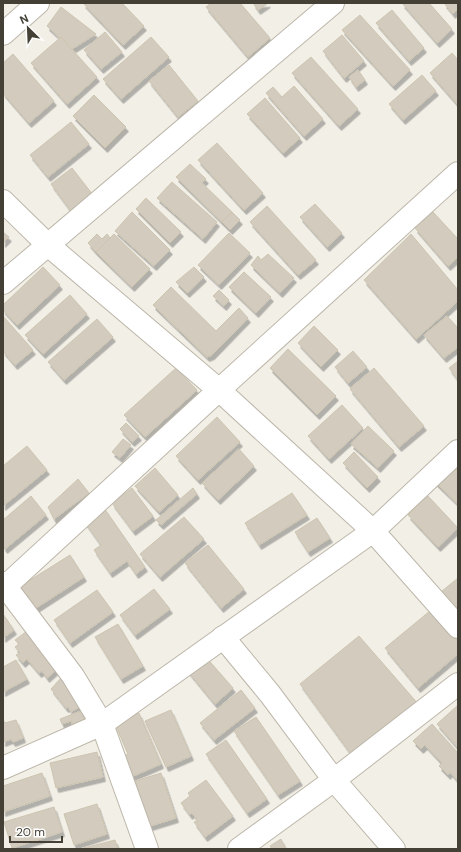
<svg xmlns="http://www.w3.org/2000/svg" width="461" height="852" font-family="'DM Sans',sans-serif">
  <defs>
    <filter id="shadow"><feDropShadow dx="2.5" dy="4.5" stdDeviation="0" flood-color="#0004"/></filter>
  </defs>
  <rect width="100%" height="100%" fill="#f2efe7"/>
  <g fill="#d3cbbd" stroke="#cdc4b0" filter="url(#shadow)">
    <polygon points="83,3 122,3 144,26 123,45"/>
    <polygon points="211,3 240,3 270,38 248,57 206,7"/>
    <polygon points="253,3 268,3 258,10"/>
    <polygon points="402,3 429,3 452,29 437,43"/>
    <polygon points="444,3 458,3 458,9 453,14"/>
    <polygon points="61,7 96,34 72,49 47,26"/>
    <polygon points="392,10 424,48 409,61 376,23"/>
    <polygon points="360,15 410,70 393,86 342,30"/>
    <polygon points="105,32 122,52 101,69 84,50"/>
    <polygon points="342,35 364,61 344,78 323,51"/>
    <polygon points="61,37 97,77 67,104 31,63"/>
    <polygon points="151,37 169,57 121,99 103,79"/>
    <polygon points="452,53 458,60 458,105 430,73"/>
    <polygon points="13,54 54,101 29,123 3,93 3,63"/>
    <polygon points="311,57 358,109 339,126 292,73"/>
    <polygon points="169,65 198,101 178,117 149,81"/>
    <polygon points="358,70 365,80 356,87 349,77"/>
    <polygon points="422,75 436,91 403,120 389,104"/>
    <polygon points="294,86 323,119 304,136 266,93 273,87 282,97"/>
    <polygon points="94,95 126,127 105,148 73,116"/>
    <polygon points="265,98 300,138 283,153 247,114"/>
    <polygon points="71,122 89,144 48,177 30,155"/>
    <polygon points="217,143 263,193 244,210 198,160"/>
    <polygon points="190,164 206,179 202,183 232,212 222,222 176,177"/>
    <polygon points="72,168 93,195 71,211 51,184"/>
    <polygon points="172,182 217,222 203,239 157,198"/>
    <polygon points="146,198 181,232 170,243 136,209"/>
    <polygon points="315,204 342,233 327,247 300,217"/>
    <polygon points="267,206 316,260 298,275 250,222"/>
    <polygon points="132,212 170,250 154,266 115,231"/>
    <polygon points="232,212 240,220 230,230 222,222"/>
    <polygon points="433,212 458,239 458,257 448,266 415,228"/>
    <polygon points="3,232 9,237 3,243"/>
    <polygon points="229,233 250,253 219,285 198,265"/>
    <polygon points="97,234 102,239 107,234 110,238 96,252 88,243"/>
    <polygon points="114,234 150,269 132,287 96,252"/>
    <polygon points="411,234 458,290 458,301 416,339 364,280"/>
    <polygon points="268,254 294,278 280,293 251,265 258,256 261,260"/>
    <polygon points="43,267 60,285 17,325 3,310 3,305"/>
    <polygon points="194,267 204,277 187,293 176,282"/>
    <polygon points="244,272 271,297 256,313 229,287"/>
    <polygon points="171,287 216,331 239,308 248,318 212,355 207,357 153,305"/>
    <polygon points="219,290 229,300 224,306 213,296"/>
    <polygon points="70,295 87,314 43,354 25,335"/>
    <polygon points="3,316 33,350 15,365 3,351"/>
    <polygon points="447,316 458,328 458,347 444,358 424,335"/>
    <polygon points="97,319 113,337 64,380 48,362"/>
    <polygon points="314,326 338,350 321,367 298,343"/>
    <polygon points="288,349 336,396 317,415 270,368"/>
    <polygon points="353,351 367,367 348,383 335,367"/>
    <polygon points="458,361 458,380 449,368"/>
    <polygon points="176,368 197,390 145,437 124,415"/>
    <polygon points="374,368 424,426 399,447 350,389"/>
    <polygon points="342,405 363,428 329,459 308,436"/>
    <polygon points="217,417 240,442 198,480 176,456"/>
    <polygon points="126,423 139,436 132,442 120,429"/>
    <polygon points="368,426 394,451 378,468 351,444"/>
    <polygon points="123,439 131,445 120,458 112,452"/>
    <polygon points="27,446 47,470 3,506 3,466"/>
    <polygon points="239,449 254,466 218,500 202,483"/>
    <polygon points="354,452 378,477 367,488 343,463"/>
    <polygon points="451,465 458,471 458,504 435,482"/>
    <polygon points="155,468 178,495 159,512 135,486"/>
    <polygon points="78,479 89,493 54,519 48,507"/>
    <polygon points="132,488 153,516 133,531 112,503"/>
    <polygon points="193,488 197,494 161,525 156,520"/>
    <polygon points="292,493 307,515 259,545 245,523"/>
    <polygon points="31,496 46,515 5,549 3,546 3,520"/>
    <polygon points="428,496 458,528 438,547 408,515"/>
    <polygon points="104,508 145,567 136,574 127,561 110,573 94,550 101,545 84,521"/>
    <polygon points="184,517 204,539 160,577 140,554"/>
    <polygon points="317,518 330,538 308,552 295,532"/>
    <polygon points="208,545 244,589 221,608 185,563"/>
    <polygon points="70,555 84,577 33,610 19,587"/>
    <polygon points="458,578 458,618 436,596"/>
    <polygon points="154,589 170,609 135,635 120,615"/>
    <polygon points="97,590 113,612 70,643 54,620"/>
    <polygon points="436,606 458,633 458,654 418,688 385,648"/>
    <polygon points="3,614 14,630 3,638"/>
    <polygon points="118,624 143,666 121,679 95,637"/>
    <polygon points="27,631 57,669 47,678 42,671 39,673 27,659 23,663 16,655 20,653 15,647 19,644 15,640"/>
    <polygon points="359,636 420,706 354,758 300,684"/>
    <polygon points="205,656 233,688 215,704 187,670"/>
    <polygon points="16,660 27,679 3,692 3,667"/>
    <polygon points="61,678 81,706 71,712 68,707 66,708 51,689"/>
    <polygon points="241,690 255,708 214,740 200,723"/>
    <polygon points="458,705 458,748 437,724"/>
    <polygon points="171,710 191,756 166,767 145,721"/>
    <polygon points="81,711 85,722 73,726 71,721 62,724 60,719"/>
    <polygon points="139,713 161,764 131,777 122,757 128,754 115,724"/>
    <polygon points="256,717 300,781 278,795 234,731"/>
    <polygon points="16,720 23,738 13,742 11,739 3,742 3,722 4,721 5,723"/>
    <polygon points="432,724 458,753 458,781 450,772 448,775 439,766 442,763 425,745 421,749 413,741"/>
    <polygon points="226,740 267,799 247,813 206,754"/>
    <polygon points="97,752 103,777 56,788 50,763"/>
    <polygon points="42,773 50,796 3,812 3,786"/>
    <polygon points="161,773 176,818 150,826 135,781"/>
    <polygon points="206,780 233,816 205,837 194,822 198,821 192,813 190,815 181,803 190,796 188,793"/>
    <polygon points="97,804 107,834 74,845 64,814"/>
    <polygon points="54,807 62,832 12,848 4,822"/>
    <polygon points="281,839 286,849 272,849 270,846"/>
    <polygon points="115,840 118,849 80,849"/>
  </g>
  <g fill="none" stroke-linecap="round" stroke-linejoin="round">
    <defs>
      <g id="minor">
        <polyline points="3,34 38,3"/>
        <polyline points="3,201 48,245 219,390 373,531 458,627"/>
        <polyline points="3,283 333,3"/>
        <polyline points="3,583 73,676 102,724 147,849"/>
        <polyline points="6,586 219,390 458,173"/>
        <polyline points="223,637 270,694 334,780 394,849"/>
        <polyline points="3,768 102,724 373,531 458,451"/>
        <polyline points="239,849 334,780 458,684"/>
      </g>
    </defs>
    <use href="#minor" stroke="#bdb7aa" stroke-width="24"/>
    <use href="#minor" stroke="#fff" stroke-width="22"/>
  </g>
  <rect width="461" height="852" fill="none" stroke="#444036" stroke-width="8"/>
  <g transform="translate(28 28) rotate(336)" stroke="#ffffff" stroke-width="3" paint-order="stroke">
  <path d="M0-3L7 15L0 10L-7 15Z" fill="#444036"/>
  <text y="-6" font-size="11" font-weight="bold" text-anchor="middle" fill="#444036">N</text>
  </g>
  <path d="M10 836v6h52v-6" fill="none" stroke="#444036" stroke-width="2"/>
  <text x="16" y="836" font-size="12" fill="#444036" stroke="#ffffff" stroke-width="3" paint-order="stroke">20 m</text>
</svg>
